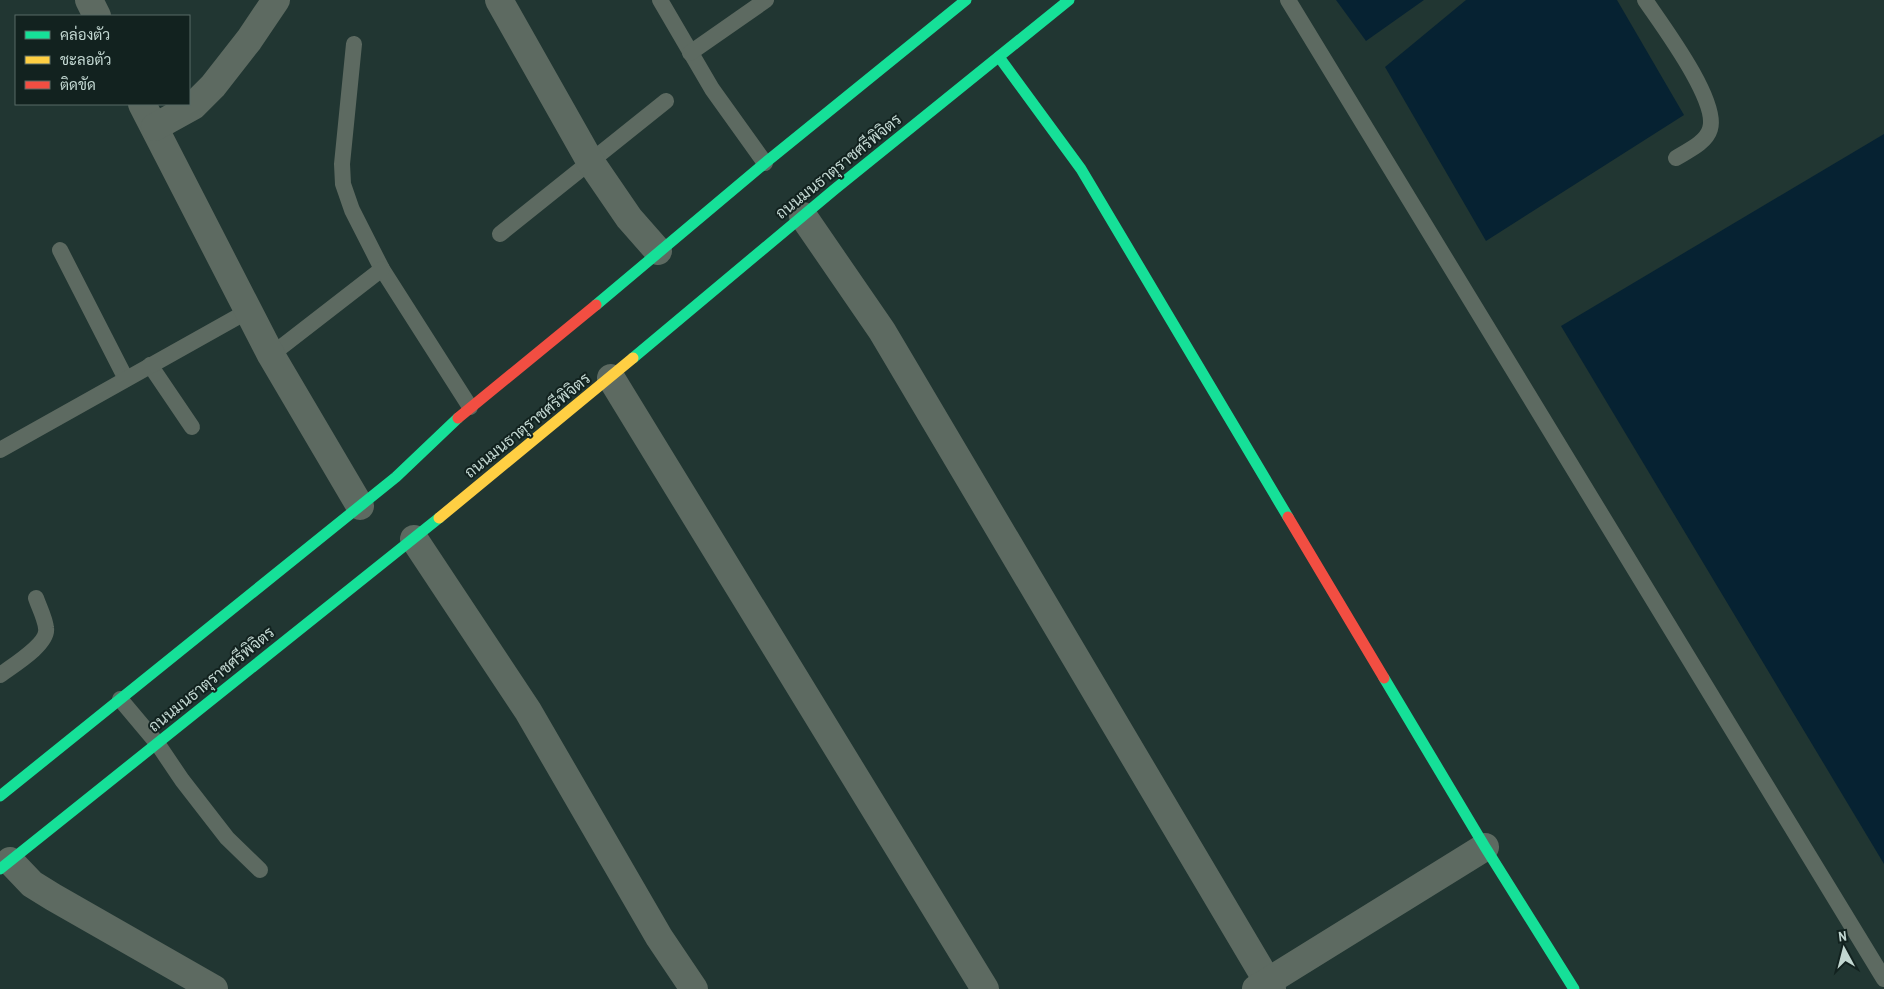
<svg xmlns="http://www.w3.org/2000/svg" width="1884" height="989" font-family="'Archivo Narrow',Sarabun,sans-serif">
  <rect width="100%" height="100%" fill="#213632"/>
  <g fill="#062232">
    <polygon points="1336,0 1424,0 1366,41"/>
    <polygon points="1466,0 1617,0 1684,115 1486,241 1385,67"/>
    <polygon points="1884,134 1884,864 1561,326"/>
  </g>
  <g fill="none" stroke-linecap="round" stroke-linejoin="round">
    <g stroke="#5d6a61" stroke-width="16">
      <polyline points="660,0 712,89 765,163"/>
      <polyline points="1288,0 1884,979"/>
      <path d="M 1645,0 C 1662,25 1719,101 1710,129 C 1706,143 1687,151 1676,158"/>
      <polyline points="354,44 342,164 343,184 352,210 382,269 470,407"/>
      <polyline points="690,53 766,0"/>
      <polyline points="500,234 666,101"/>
      <polyline points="60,250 126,379"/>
      <polyline points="271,355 382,269"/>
      <polyline points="150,365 192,427"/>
      <polyline points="0,450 248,311"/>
      <path d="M 0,675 C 12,666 49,644 46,628 C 45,618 39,607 36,598"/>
      <polyline points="120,699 157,743 182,780 227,838 260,870"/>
    </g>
    <g stroke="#5d6a61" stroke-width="28">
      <polyline points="89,0 97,16"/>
      <polyline points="499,0 590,161 629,218 658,251"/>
      <polyline points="142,104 271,355 360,506"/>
      <polyline points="155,127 193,106 213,86 249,40 276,0"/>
      <polyline points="803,216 882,331 1272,989"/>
      <polyline points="611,378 985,989"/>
      <polyline points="414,539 528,711 659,937 694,989"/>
      <polyline points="10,861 32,884 53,897 214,989"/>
      <polyline points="1256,989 1485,847"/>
    </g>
    <g stroke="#16e098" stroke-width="11">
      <polyline points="999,57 1081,169 1288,517"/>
      <polyline points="596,305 765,163 966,0"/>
      <polyline points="633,358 835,189 1069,0"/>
      <polyline points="1384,678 1485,847 1574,989"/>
      <polyline points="0,796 396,477 458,418"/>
      <polyline points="0,869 439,518"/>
    </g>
    <polyline stroke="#ffcf43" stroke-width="11" points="439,518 633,358"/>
    <g stroke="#f24e42" stroke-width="11">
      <polyline points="458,418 596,305"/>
      <polyline points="1288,517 1384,678"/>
    </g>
  </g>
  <g text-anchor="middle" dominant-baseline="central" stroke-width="4" stroke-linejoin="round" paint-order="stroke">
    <g font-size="16" fill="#c2d7d1" stroke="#12221f">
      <text transform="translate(838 166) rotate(-39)">ถนนมนธาตุราชศรีพิจิตร</text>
      <text transform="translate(527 425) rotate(-39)">ถนนมนธาตุราชศรีพิจิตร</text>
      <text transform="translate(211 679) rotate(-39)">ถนนมนธาตุราชศรีพิจิตร</text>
    </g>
  </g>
  <rect x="15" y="15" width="175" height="90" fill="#12221f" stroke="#586a66"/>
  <rect x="25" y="31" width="25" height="8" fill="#16e098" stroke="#586a66"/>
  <text x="60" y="40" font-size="15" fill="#c2d7d1">คล่องตัว</text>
  <rect x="25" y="56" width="25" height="8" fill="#ffcf43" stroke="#586a66"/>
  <text x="60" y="65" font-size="15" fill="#c2d7d1">ชะลอตัว</text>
  <rect x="25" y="81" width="25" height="8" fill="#f24e42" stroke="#586a66"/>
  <text x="60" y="90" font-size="15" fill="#c2d7d1">ติดขัด</text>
  <g transform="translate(1844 949) rotate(353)" stroke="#12221f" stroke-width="4" paint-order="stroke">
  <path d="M0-4L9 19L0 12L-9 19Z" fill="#c2d7d1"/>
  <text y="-8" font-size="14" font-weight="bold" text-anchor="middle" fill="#c2d7d1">N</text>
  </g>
</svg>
